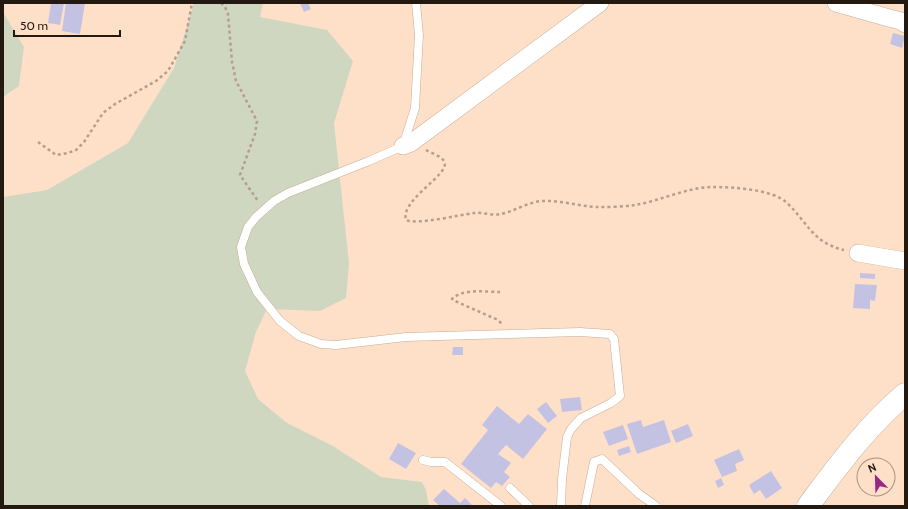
<svg xmlns="http://www.w3.org/2000/svg" width="908" height="509" font-family="Cabin,sans-serif">
  <rect width="100%" height="100%" fill="#fee0c9"/>
  <g fill="#d0d7c1">
    <polygon points="194,3 263,3 260,17 327,30 353,61 334,123 349,263 346,298 320,311 267,309 256,332 245,371 258,399 287,423 333,446 381,477 422,482 426,490 429,506 3,506 3,197 47,190 128,143 174,68"/>
    <polygon points="3,12 24,47 19,86 3,97"/>
  </g>
  <g fill="#c3c2e2">
    <polygon points="51,3 64,3 60,25 48,23"/>
    <polygon points="66,3 85,3 80,34 62,31"/>
    <polygon points="300,3 308,3 311,9 304,12"/>
    <polygon points="893,33 905,36 902,48 890,44"/>
    <polygon points="860,273 875,274 875,279 860,278"/>
    <polygon points="855,284 877,285 875,301 870,300 870,309 853,308"/>
    <polygon points="453,347 463,347 463,355 452,355"/>
    <polygon points="580,397 582,410 562,412 560,399"/>
    <polygon points="546,402 557,416 548,423 537,409"/>
    <polygon points="497,406 519,424 528,414 547,429 523,459 506,445 498,454 511,463 504,472 510,477 502,486 496,482 491,488 461,464 488,430 482,425"/>
    <polygon points="641,420 643,427 664,420 671,442 637,454 627,424"/>
    <polygon points="688,424 693,436 676,443 671,431"/>
    <polygon points="623,425 628,439 609,446 603,432"/>
    <polygon points="398,443 416,453 406,469 389,459"/>
    <polygon points="629,446 631,452 619,456 617,450"/>
    <polygon points="739,449 744,460 735,464 737,471 722,477 714,460"/>
    <polygon points="771,471 782,488 766,499 760,490 754,494 749,485"/>
    <polygon points="721,478 724,485 718,488 715,481"/>
    <polygon points="444,489 460,503 465,498 473,506 440,506 433,500"/>
  </g>
  <g fill="none" stroke-linecap="round" stroke-linejoin="round">
    <defs>
      <g id="lane">
        <polyline points="416,3 419,35 415,108 403,146 369,161 288,193 274,201 256,217 248,227 241,247 244,264 257,292 280,321 299,336 321,344 336,345 406,337 580,332 610,334 614,339 620,396 611,403 581,418 571,429 567,437 562,479 561,506"/>
        <polyline points="423,460 431,462 445,462 501,506"/>
        <polyline points="510,488 529,506"/>
        <polyline points="585,506 594,462 602,459 639,494 656,506"/>
      </g>
      <g id="street">
        <polyline points="836,3 889,18 901,21 905,24"/>
        <polyline points="403,146 411,143 600,3"/>
        <polyline points="858,253 905,261"/>
      </g>
      <path id="secondary" d="M 808,506 C 838,466 867,426 905,394"/>
    </defs>
    <use href="#lane" stroke="#c8ac95" stroke-width="9"/>
    <use href="#street" stroke="#c8ac95" stroke-width="18"/>
    <use href="#secondary" stroke="#c8ac95" stroke-width="23"/>
    <g stroke="#b69e8c" stroke-width="2.5" stroke-dasharray="3 3" stroke-linecap="butt">
      <polyline points="221,3 225,7 228,14 232,62 236,81 257,121 255,134 240,175 258,201"/>
      <polyline points="38,142 56,155 68,153 76,150 84,142 103,113 115,104 156,81 168,71 185,41 192,3"/>
      <path d="M 426,150 C 431,153 441,156 444,161 C 452,174 400,199 406,220 C 418,225 458,215 474,213 C 483,212 493,216 501,214 C 515,211 528,202 542,201 C 560,200 578,206 596,207 C 608,207 623,207 635,205 C 660,201 688,187 712,187 C 731,187 773,189 787,203 C 808,223 813,243 844,250"/>
      <path d="M 500,292 C 486,292 463,288 452,299 L 455,301 L 498,320 L 502,324"/>
    </g>
    <use href="#lane" stroke="#fff" stroke-width="8"/>
    <use href="#street" stroke="#fff" stroke-width="17"/>
    <use href="#secondary" stroke="#fff" stroke-width="22"/>
  </g>
  <rect width="908" height="509" fill="none" stroke="#231910" stroke-width="8"/>
  <g transform="translate(876 477) rotate(337)"><circle r="19" fill="#fee0c9" stroke="#a6907f"/>
  <path d="M0-3L7 15L0 10L-7 15Z" fill="#982684"/>
  <text y="-6" font-size="11" font-weight="bold" text-anchor="middle" fill="#231910">N</text>
  </g>
  <path d="M14 30v6h106v-6" fill="none" stroke="#231910" stroke-width="2"/>
  <text x="20" y="30" font-size="12" fill="#231910" stroke="#fee0c9" stroke-width="3" paint-order="stroke">50 m</text>
</svg>
